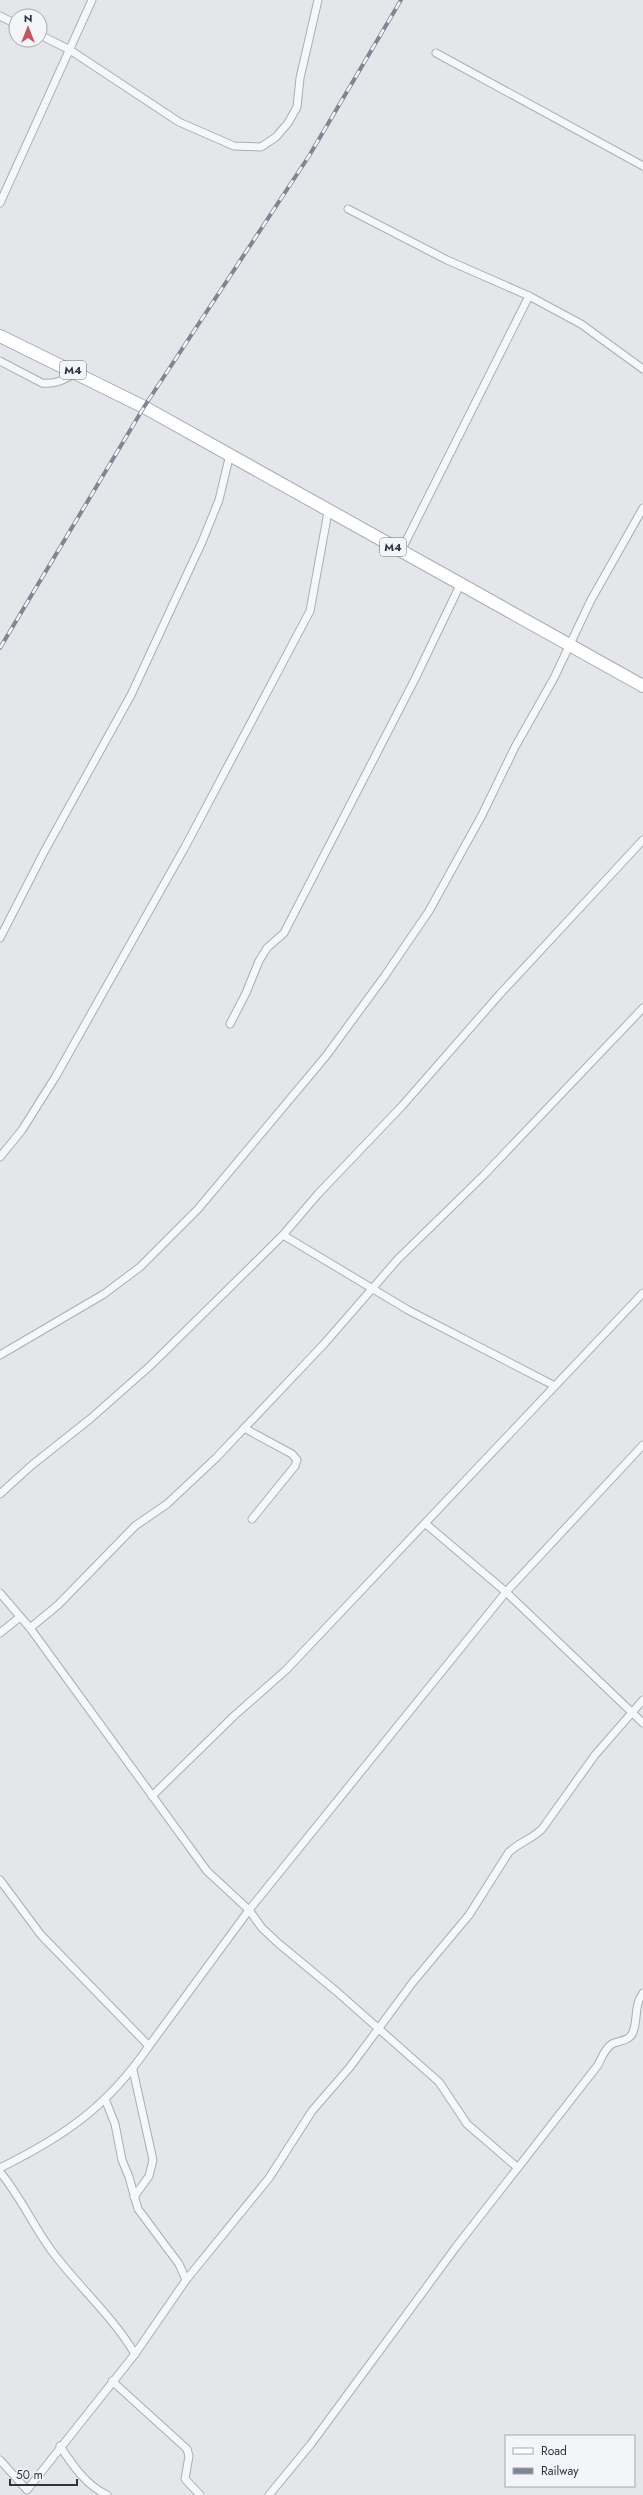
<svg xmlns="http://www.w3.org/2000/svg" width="643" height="2495" font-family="Jost,sans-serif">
  <rect width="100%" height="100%" fill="#e4e6ea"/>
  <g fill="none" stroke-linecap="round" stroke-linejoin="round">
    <defs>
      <g id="minor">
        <polyline points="0,16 16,24"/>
        <polyline points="40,35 70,50 179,122 234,146 261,147 276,137 288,123 297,107 300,78 318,0"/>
        <polyline points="436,53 643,166"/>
        <polyline points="0,203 92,0"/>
        <polyline points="348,209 447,260 529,296 581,324 643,369"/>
        <path d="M 0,361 L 42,383 C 56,385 65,379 77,372"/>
        <polyline points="401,551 529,296"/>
        <polyline points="0,938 44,852 131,695 202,542 219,500 230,454"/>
        <polyline points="230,1024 246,993 259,961 267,948 284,933 415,679 461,583"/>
        <polyline points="0,1157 22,1130 56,1076 185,847 310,611 328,512"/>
        <polyline points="283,1235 408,1310 555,1386"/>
        <polyline points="0,1355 104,1294 140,1267 198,1209 326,1056 384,977 429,911 482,815 515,747 554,678 591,600 643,508"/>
        <polyline points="244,1428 292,1454 297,1460 295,1466 252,1519"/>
        <polyline points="0,1494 32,1465 90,1419 150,1366 283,1235 318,1194 402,1106 500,994 643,840"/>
        <polyline points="426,1524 506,1592 643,1723"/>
        <polyline points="0,1593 30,1628 207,1871 249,1910 506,1592 643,1445"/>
        <polyline points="30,1628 58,1605 135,1526 167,1504 216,1458 324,1344 398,1259 484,1175 643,1008"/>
        <polyline points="0,1633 20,1617"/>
        <polyline points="152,1796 235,1715 286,1670 643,1293"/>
        <polyline points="0,1880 41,1935 149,2046 249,1910 262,1928 278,1943 336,1991 439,2082 467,2124 518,2168"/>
        <polyline points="133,2070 153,2160 149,2176 134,2197"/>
        <polyline points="105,2099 115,2124 122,2160 129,2177 138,2209 179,2264 186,2280"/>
        <path d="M 0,2168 C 65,2136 108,2106 149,2046"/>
        <path d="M 0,2172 C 21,2197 34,2228 54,2254 C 80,2288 113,2317 135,2354"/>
        <polyline points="112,2381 187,2449 189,2456 185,2479 200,2495"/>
        <path d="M 60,2446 C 73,2466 86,2485 107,2495"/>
        <path d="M 0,2460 L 27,2490 L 135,2354 L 186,2280 L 269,2178 L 312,2111 L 350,2067 L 413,1982 L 469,1915 L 509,1852 C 520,1842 532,1839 542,1829 L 595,1755 L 643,1700"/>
        <path d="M 269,2495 L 311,2444 L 456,2247 L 598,2065 C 601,2059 605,2048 612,2044 C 619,2040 629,2042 633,2032 C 638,2019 634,2005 643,1993"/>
      </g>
      <polyline id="primary" points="0,336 144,407 643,686"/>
    </defs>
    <use href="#minor" stroke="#a9adb4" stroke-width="9"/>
    <use href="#primary" stroke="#a4abb5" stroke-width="14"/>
    <use href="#minor" stroke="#f6f7f9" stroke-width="7"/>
    <use href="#primary" stroke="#fff" stroke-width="12"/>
    <defs>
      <polyline id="rail" points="0,648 144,407 309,156 401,0"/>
    </defs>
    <use href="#rail" stroke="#7e8693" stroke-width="4"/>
    <use href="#rail" stroke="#f3f5f8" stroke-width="2.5" stroke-dasharray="8" stroke-linecap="butt"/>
  </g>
  <g text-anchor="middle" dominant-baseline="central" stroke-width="3" stroke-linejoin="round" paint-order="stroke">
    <g fill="#f3f5f8" stroke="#686e78" stroke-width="1">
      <rect x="60" y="361" width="26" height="18" rx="3"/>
      <rect x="380" y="538" width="26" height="18" rx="3"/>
    </g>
    <g font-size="11" font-weight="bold" fill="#2d3441">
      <text x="73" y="370">M4</text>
      <text x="393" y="547">M4</text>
    </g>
  </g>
  <rect x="505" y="2435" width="130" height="52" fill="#f3f5f8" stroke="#a4a8af"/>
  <rect x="513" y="2448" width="20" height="6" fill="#ffffff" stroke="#a4a8af"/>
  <text x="541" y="2455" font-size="12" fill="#2d3441">Road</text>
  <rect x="513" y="2468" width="20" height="6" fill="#7e8693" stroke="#a4a8af"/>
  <text x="541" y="2475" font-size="12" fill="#2d3441">Railway</text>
  <g transform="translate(28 28)"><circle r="19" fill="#f3f5f8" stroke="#a4a8af"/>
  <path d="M0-3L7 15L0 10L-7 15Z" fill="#c35564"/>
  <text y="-6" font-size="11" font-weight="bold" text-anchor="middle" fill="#2d3441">N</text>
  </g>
  <path d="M10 2479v6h67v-6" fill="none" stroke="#2d3441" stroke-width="2"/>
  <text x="16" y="2479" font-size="12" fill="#2d3441" stroke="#f3f5f8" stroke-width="3" paint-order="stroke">50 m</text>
</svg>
